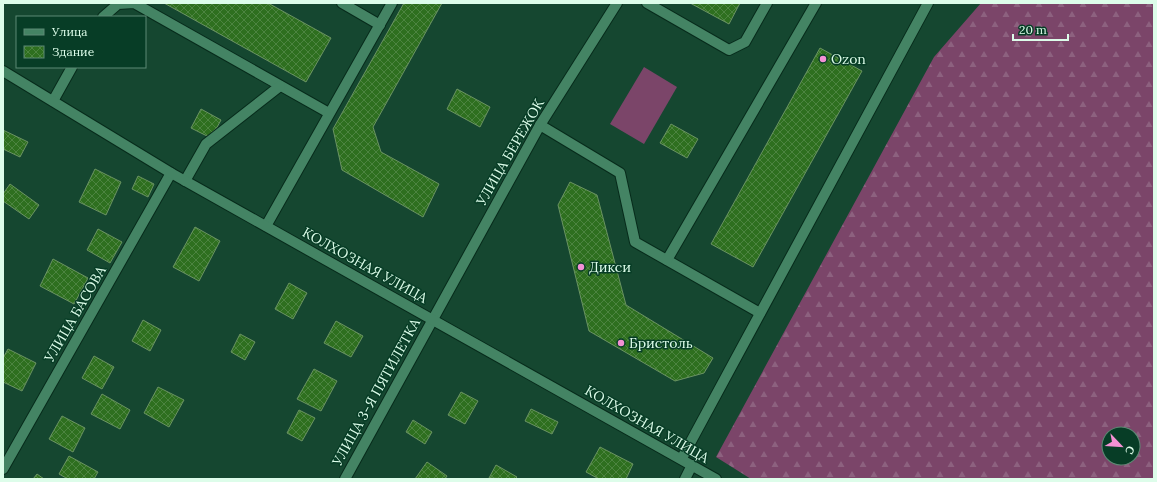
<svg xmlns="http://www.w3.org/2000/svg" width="1157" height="482" font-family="Lora,serif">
  <defs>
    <pattern id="forest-firs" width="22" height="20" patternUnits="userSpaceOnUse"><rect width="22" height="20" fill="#7b4569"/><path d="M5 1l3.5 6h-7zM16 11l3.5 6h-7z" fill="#8d617f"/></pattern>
    <pattern id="building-cross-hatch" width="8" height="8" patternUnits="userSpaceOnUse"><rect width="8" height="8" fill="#2e6f1f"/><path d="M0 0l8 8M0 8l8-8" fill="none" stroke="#4c8440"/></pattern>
  </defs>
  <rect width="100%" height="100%" fill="#154730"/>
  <path fill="url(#forest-firs)" fill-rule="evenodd" d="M 981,3 L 1154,3 L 1154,479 L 751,479 L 716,457 L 934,57 ZM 1109,434 L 1133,434 L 1133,458 L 1109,458 Z"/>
  <polygon fill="#7b4569" points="644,67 677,87 644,144 610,124"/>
  <g fill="url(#building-cross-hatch)" stroke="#6a9362">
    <polygon points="164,3 268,3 331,38 306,82"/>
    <polygon points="404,3 442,3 373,127 381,152 439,184 423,217 342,170 333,129"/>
    <polygon points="690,3 740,3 729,24"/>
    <polygon points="820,48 862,71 753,267 711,244"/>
    <polygon points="457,89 490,107 480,127 447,109"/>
    <polygon points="201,109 221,120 211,138 191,128"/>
    <polygon points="671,124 698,139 687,158 660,143"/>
    <polygon points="3,130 28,142 20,157 3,149"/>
    <polygon points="95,169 121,182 106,215 79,202"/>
    <polygon points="138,176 154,184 148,197 132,189"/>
    <polygon points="570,182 597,195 626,305 713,358 704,373 675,381 589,331 558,205"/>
    <polygon points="10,184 39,205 29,219 3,201 3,194"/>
    <polygon points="195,227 220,241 199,281 173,267"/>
    <polygon points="98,229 122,242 110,263 87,250"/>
    <polygon points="53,259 88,278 74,304 40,286"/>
    <polygon points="289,283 307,293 293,319 275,309"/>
    <polygon points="143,320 161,330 150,351 132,341"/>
    <polygon points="336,321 363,336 351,357 324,343"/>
    <polygon points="240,334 255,342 245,360 231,352"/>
    <polygon points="8,349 36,363 22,391 3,382 3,358"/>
    <polygon points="94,356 114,367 102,389 82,378"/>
    <polygon points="314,369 337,381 321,411 297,399"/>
    <polygon points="158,387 184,400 169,427 144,413"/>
    <polygon points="461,392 478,401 465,424 448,415"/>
    <polygon points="102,394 130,410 120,429 91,414"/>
    <polygon points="531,409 558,422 552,434 525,421"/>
    <polygon points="299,410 315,418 302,441 287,433"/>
    <polygon points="62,416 85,428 73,452 49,439"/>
    <polygon points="413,420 432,432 425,444 406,432"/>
    <polygon points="600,447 633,464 626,479 599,479 586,472"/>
    <polygon points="69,456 98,472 94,479 68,479 59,474"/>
    <polygon points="427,462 447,476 445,479 415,479"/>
    <polygon points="496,465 517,477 515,479 489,478"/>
    <polygon points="37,474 44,479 33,479"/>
  </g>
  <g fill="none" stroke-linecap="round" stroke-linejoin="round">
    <defs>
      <g id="service">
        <polyline points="342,3 380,25"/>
        <polyline points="647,3 729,50 745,42 767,3"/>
        <polyline points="103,17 118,4 134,3 329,113"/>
        <polyline points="53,101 72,67"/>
        <polyline points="540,125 620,173 635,242 760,313"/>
        <polyline points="185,181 206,144 280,86"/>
        <polyline points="266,226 392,3"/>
        <polyline points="667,260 816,3"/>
        <polyline points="682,458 928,3"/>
      </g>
      <g id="minor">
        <polyline points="3,469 171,173"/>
        <polyline points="345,479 540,125 617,3"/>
        <polyline points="685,479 692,465"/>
      </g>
      <polyline id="tertiary" points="3,71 171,173 716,479"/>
    </defs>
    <use href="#service" stroke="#072b1b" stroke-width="12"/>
    <use href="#minor" stroke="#072b1b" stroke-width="12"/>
    <use href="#tertiary" stroke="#072b1b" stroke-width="12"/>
    <use href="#service" stroke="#448464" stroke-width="10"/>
    <use href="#minor" stroke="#448464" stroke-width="10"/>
    <use href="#tertiary" stroke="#448464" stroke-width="10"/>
  </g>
  <g fill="#f491d4" stroke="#073d26" stroke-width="1.5">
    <circle cx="823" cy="59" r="4"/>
    <circle cx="581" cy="267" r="4"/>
    <circle cx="621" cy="343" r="4"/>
  </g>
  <g text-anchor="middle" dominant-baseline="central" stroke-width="3" stroke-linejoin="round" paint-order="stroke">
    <g font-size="14" fill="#ddfdea" stroke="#073d26" text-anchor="start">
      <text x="831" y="59">Ozon</text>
      <text x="589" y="267">Дикси</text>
      <text x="629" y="343">Бристоль</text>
    </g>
    <g font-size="14" fill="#ddfdea" stroke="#073d26">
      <text transform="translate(510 152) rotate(-60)">УЛИЦА БЕРЕЖОК</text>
      <text transform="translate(365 265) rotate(29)">КОЛХОЗНАЯ УЛИЦА</text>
      <text transform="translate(75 314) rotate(-60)">УЛИЦА БАСОВА</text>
      <text transform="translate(376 392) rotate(-61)">УЛИЦА 3-Я ПЯТИЛЕТКА</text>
      <text transform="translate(647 424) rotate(30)">КОЛХОЗНАЯ УЛИЦА</text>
    </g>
  </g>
  <rect width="1157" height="482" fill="none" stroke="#ddfdea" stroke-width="8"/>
  <rect x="16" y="16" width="130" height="52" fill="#073d26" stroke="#5d8a74"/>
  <rect x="24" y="29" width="20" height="6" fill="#448464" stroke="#5d8a74"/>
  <text x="52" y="36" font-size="12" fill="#ddfdea">Улица</text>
  <rect x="24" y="46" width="20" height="12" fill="url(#building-cross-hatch)" stroke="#5d8a74"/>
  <text x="52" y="56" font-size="12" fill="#ddfdea">Здание</text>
  <g transform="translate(1121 446) rotate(115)"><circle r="19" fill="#073d26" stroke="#5d8a74"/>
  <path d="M0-3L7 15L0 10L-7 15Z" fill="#f491d4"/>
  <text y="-6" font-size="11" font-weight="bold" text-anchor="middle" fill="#ddfdea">С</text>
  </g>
  <path d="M1013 34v6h55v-6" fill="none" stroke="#ddfdea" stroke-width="2"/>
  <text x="1019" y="34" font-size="12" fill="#ddfdea" stroke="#073d26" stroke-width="3" paint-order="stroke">20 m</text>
</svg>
